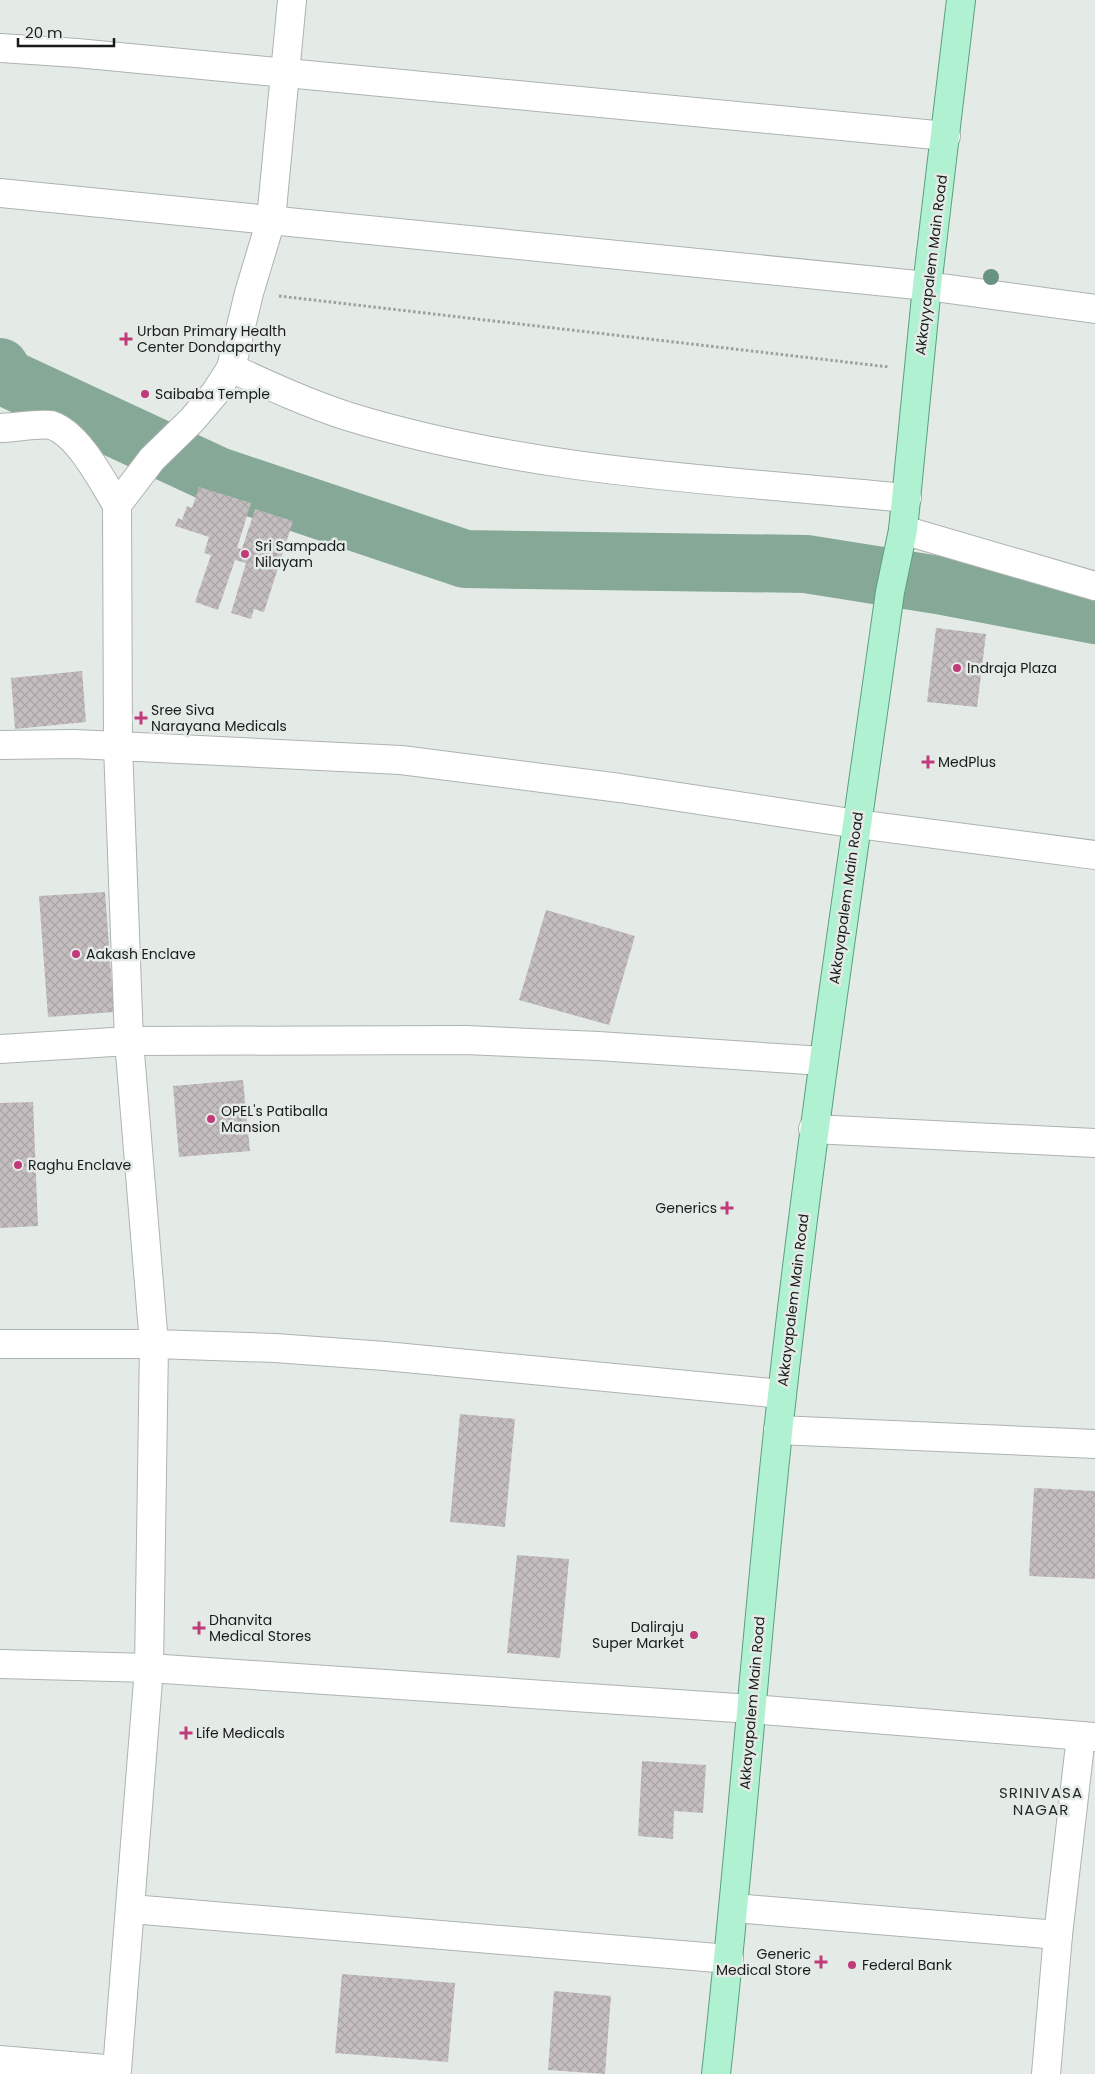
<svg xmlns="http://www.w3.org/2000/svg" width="1095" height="2074" font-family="Poppins,sans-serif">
  <defs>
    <pattern id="building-cross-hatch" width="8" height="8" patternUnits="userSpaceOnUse" patternTransform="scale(1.25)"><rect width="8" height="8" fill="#c5bec1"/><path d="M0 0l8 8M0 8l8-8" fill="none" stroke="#a9a3a5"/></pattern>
  </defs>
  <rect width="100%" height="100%" fill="#e4ebe7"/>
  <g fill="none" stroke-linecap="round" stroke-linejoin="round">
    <polyline stroke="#85a996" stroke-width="58" points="0,367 7,378 218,476 465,559 806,564 938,585 1095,615"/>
  </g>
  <g fill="url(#building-cross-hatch)">
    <polygon points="199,487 251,503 237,548 242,549 255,509 293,521 264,612 254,609 251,619 231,613 246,563 235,560 218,610 195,602 211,555 204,553 209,537 175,526 178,518 182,520 187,506 192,508"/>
    <polygon points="936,628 986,634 977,707 927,702"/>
    <polygon points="82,671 86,722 15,729 11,678"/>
    <polygon points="105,892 114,1012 48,1017 39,896"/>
    <polygon points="546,910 635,936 609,1025 519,1000"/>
    <polygon points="243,1080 250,1151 179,1157 173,1086"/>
    <polygon points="33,1102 38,1226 0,1228 0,1103"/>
    <polygon points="460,1414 515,1419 505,1527 450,1522"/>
    <polygon points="1034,1488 1095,1491 1095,1579 1029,1576"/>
    <polygon points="517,1555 569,1559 560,1658 507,1653"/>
    <polygon points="642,1761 706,1765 703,1813 674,1811 673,1839 638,1836"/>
    <polygon points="342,1974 455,1983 448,2062 335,2053"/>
    <polygon points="554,1991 611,1996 605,2074 548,2070"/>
  </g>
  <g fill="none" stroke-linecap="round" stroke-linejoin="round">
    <defs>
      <g id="minor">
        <polyline points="0,48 77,53 946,136"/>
        <polyline points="0,193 927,286 1095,309"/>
        <path d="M 231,368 C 270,386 309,404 350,417 C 530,472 720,480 907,498"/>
        <path d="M 0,428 C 11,428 41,423 51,425 C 79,434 102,481 117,505"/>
        <polyline points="903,530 1095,586"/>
        <polyline points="0,745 74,744 118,746 117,505 152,459 192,420 215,393 231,368 249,293 271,220 292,0"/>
        <polyline points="0,1049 129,1041 154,1344 275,1348 385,1356 782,1394"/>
        <polyline points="823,1061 598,1046 466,1040 129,1041 118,746 401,760 620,788 857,824 1095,855"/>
        <polyline points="813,1129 1095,1143"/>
        <polyline points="0,1344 154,1344 149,1668 117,2070 0,2060"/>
        <polyline points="778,1430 1095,1444"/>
        <polyline points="0,1664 149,1668 751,1709 1095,1737"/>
        <polyline points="734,1908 1058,1935"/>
        <polyline points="131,1909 729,1959"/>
        <polyline points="1046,2074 1058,1935 1081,1736"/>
      </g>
      <path id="major" d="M 716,2074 C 740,1860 755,1646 778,1432 C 808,1151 851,872 890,592 L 903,530 L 927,286 L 961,0"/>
    </defs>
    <use href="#minor" stroke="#adb3b0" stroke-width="30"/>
    <use href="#major" stroke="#59a07e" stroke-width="30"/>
    <polyline stroke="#9ca19e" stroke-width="3" stroke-dasharray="2.5 2.5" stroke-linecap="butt" points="279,296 889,367"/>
    <use href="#minor" stroke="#fff" stroke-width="28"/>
    <use href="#major" stroke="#b0f1d2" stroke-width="28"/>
  </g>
  <circle fill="#689282" cx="991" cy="277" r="8"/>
  <g fill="#c13a79" stroke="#e4ebe7" stroke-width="2">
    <path d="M123.5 331.5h5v5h5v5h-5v5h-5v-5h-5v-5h5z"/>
    <circle cx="145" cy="394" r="5"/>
    <circle cx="245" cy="554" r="5"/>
    <circle cx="957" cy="668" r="5"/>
    <path d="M138.5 710.5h5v5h5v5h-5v5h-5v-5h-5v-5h5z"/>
    <path d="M925.5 754.5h5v5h5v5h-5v5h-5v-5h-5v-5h5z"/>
    <circle cx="76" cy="954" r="5"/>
    <circle cx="211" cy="1119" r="5"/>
    <circle cx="18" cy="1165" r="5"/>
    <path d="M724.5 1200.5h5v5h5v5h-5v5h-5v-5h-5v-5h5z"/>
    <path d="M196.5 1620.5h5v5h5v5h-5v5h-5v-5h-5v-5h5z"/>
    <circle cx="694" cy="1635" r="5"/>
    <path d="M183.5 1725.5h5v5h5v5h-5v5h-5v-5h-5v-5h5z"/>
    <path d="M818.5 1954.5h5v5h5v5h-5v5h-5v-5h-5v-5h5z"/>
    <circle cx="852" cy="1965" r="5"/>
  </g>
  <g text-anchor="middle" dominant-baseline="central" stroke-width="5" stroke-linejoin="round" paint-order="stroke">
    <g font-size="14" fill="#191b1a" stroke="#e4ebe7">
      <text transform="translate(931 265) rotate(-83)">Akkayyapalem Main Road</text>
      <text transform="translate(846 898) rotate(-82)">Akkayapalem Main Road</text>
      <text transform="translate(793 1300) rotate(-83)">Akkayapalem Main Road</text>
      <text transform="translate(752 1703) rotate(-85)">Akkayapalem Main Road</text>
    </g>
    <g font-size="14" fill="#191b1a" stroke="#e4ebe7" text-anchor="start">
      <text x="137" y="331">Urban Primary Health<tspan x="137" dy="16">Center Dondaparthy</tspan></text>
      <text x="155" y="394">Saibaba Temple</text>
      <text x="255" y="546">Sri Sampada<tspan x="255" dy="16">Nilayam</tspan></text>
      <text x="967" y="668">Indraja Plaza</text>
      <text x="151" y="710">Sree Siva<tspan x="151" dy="16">Narayana Medicals</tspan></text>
      <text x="938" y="762">MedPlus</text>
      <text x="86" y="954">Aakash Enclave</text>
      <text x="221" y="1111">OPEL's Patiballa<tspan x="221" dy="16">Mansion</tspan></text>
      <text x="28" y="1165">Raghu Enclave</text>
      <text x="717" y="1208" text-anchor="end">Generics</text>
      <text x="209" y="1620">Dhanvita<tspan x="209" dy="16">Medical Stores</tspan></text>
      <text x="684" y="1627" text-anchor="end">Daliraju<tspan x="684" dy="16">Super Market</tspan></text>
      <text x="196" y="1733">Life Medicals</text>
      <text x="811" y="1954" text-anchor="end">Generic<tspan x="811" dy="16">Medical Store</tspan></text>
      <text x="862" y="1965">Federal Bank</text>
    </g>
    <g font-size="15" letter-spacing="1" fill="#262a28" stroke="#e4ebe7">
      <text x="1041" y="1792">SRINIVASA<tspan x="1041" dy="17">NAGAR</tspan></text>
    </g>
  </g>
  <path d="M18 38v8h96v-8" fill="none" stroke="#191b1a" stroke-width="2.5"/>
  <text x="25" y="38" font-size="15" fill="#191b1a" stroke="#e4ebe7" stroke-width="4" paint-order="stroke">20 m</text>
</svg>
